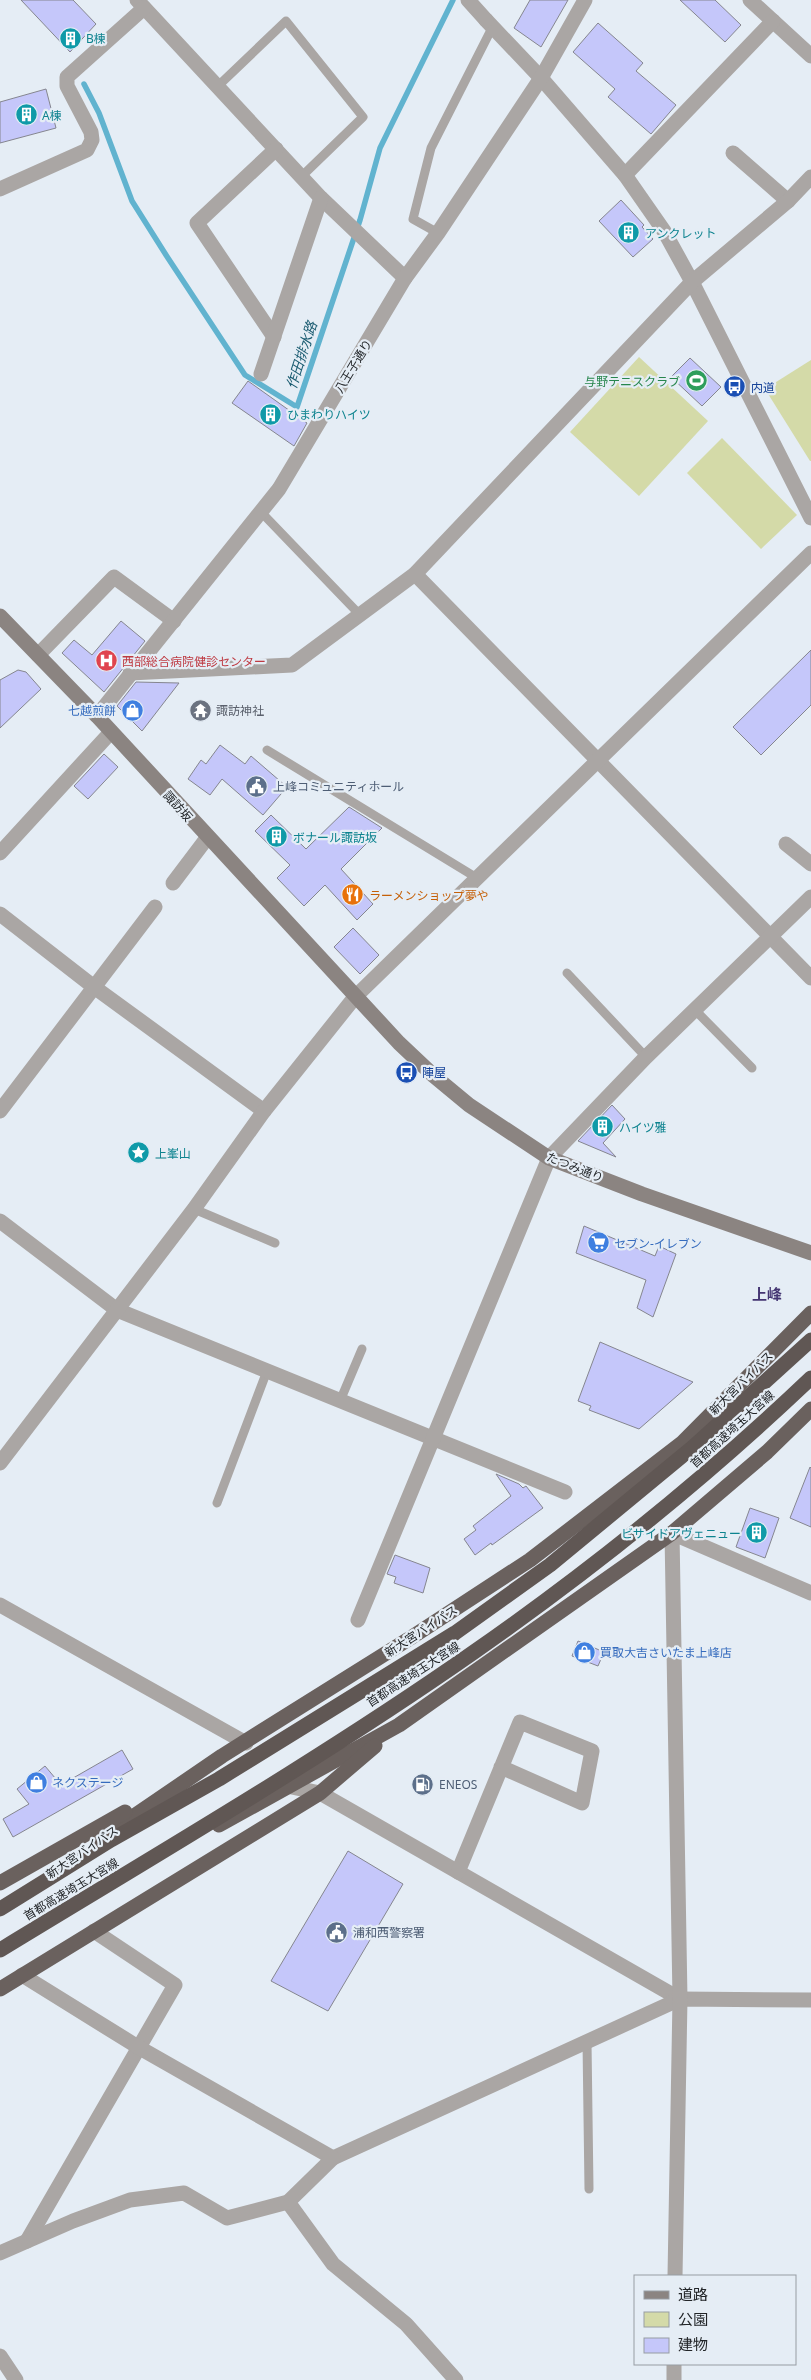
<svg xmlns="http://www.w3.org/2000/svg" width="811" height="2380" font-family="'Noto Sans','Noto Sans JP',sans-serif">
  <rect width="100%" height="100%" fill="#e5edf5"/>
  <g fill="#d4daa8">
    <polygon points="639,357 708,421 639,496 570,432"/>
    <polygon points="811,360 811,461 810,461 765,389"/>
    <polygon points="722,438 797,515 761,549 687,473"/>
  </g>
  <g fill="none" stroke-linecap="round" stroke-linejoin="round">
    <polyline stroke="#61b3cf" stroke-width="5.5" points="84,84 99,113 132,201 166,255 245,375 297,407 360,220 380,148 453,0"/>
  </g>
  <g fill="#c5c7fa" stroke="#85868f">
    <polygon points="21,0 73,0 96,24 70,52"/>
    <polygon points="530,0 568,0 541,47 514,28"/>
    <polygon points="680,0 715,0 741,25 725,42"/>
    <polygon points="598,23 643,63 636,71 676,105 651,134 608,97 615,89 573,52"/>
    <polygon points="46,89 56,128 0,143 0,102"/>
    <polygon points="621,200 644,225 642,227 653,239 633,257 599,221"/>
    <polygon points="690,358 721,387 702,406 671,377"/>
    <polygon points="248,381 307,423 294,446 232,403"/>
    <polygon points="121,621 145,641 104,692 62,653 74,640 92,655"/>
    <polygon points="811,650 811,705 761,755 733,727"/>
    <polygon points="18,670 26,672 41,689 0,728 0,680"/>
    <polygon points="136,682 179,683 142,731 117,706"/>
    <polygon points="220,745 245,764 251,756 287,787 263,815 222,779 210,795 188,779 201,760 206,764"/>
    <polygon points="104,754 118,767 88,799 74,786"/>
    <polygon points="349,807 382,828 341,869 373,904 357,920 325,885 304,906 277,878 290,865 255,831 271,815 306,849"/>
    <polygon points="353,928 379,955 360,974 334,947"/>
    <polygon points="612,1105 625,1119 603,1143 616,1157 578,1141"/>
    <polygon points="584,1226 655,1256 659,1246 676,1254 653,1317 637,1308 646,1280 576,1253"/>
    <polygon points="600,1342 693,1382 639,1429 589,1410 591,1406 578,1401"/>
    <polygon points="810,1467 811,1468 811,1527 790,1518"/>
    <polygon points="496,1474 519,1484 523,1488 526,1486 543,1508 492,1545 491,1543 475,1555 464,1539 476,1530 473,1526 511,1496"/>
    <polygon points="750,1508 779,1518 765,1558 736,1547"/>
    <polygon points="395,1555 430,1568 423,1593 394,1583 396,1577 387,1574"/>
    <polygon points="578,1641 604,1652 598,1666 572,1656"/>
    <polygon points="122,1750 133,1769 13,1837 3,1819 29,1804 17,1789 45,1766 61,1785"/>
    <polygon points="348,1851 403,1884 328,2011 271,1981"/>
  </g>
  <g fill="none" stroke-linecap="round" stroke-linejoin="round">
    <g stroke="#aaa6a4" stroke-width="9">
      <polyline points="218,86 286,21 363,117 302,176"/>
      <polyline points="438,233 413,219 431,148 492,28"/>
      <polyline points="261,512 360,615"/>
      <polyline points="267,750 477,878"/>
      <polyline points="567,973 646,1057"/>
      <polyline points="695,1010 752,1068"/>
      <polyline points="194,1209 275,1243"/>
      <polyline points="340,1401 362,1349"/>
      <polyline points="217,1503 267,1371"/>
      <polyline points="587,2042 589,2189"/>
    </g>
    <g stroke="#aaa6a4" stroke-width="15">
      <polyline points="137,0 321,198 405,278"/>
      <polyline points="750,0 811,56"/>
      <polyline points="486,20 541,78 625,175 664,231 692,282 811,518"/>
      <polyline points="733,153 788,201"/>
      <polyline points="625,175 773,21"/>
      <polyline points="0,189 87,150 92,140 91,132 67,86 67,77 144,8"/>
      <polyline points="274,337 197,223 276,149"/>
      <polyline points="261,374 321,198"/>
      <polyline points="415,574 811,978"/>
      <polyline points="38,655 114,577 174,621"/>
      <polyline points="130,673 292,665 415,574 692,282 788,201 811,177"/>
      <polyline points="97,716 279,489 405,278 438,233 541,78 585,0"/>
      <polyline points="786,844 811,864"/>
      <polyline points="0,853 111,732"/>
      <polyline points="173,883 207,838"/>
      <polyline points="0,914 94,987 264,1111"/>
      <polyline points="0,1111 155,907"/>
      <polyline points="0,1221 117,1310 565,1492"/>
      <polyline points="0,1463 194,1209 264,1111 355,997 811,553"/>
      <polyline points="0,1605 246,1743"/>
      <polyline points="358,1620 549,1158 646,1057 811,897"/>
      <polyline points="287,1786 320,1793 680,1999"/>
      <polyline points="458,1872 520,1722 592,1751 582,1803 501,1767"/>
      <polyline points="333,2158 680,1999 811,2000"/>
      <polyline points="288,2202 333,2264 406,2324 456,2380"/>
      <polyline points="27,2241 175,1985 94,1931"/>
      <polyline points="0,2253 73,2221 130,2200 184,2193 227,2218 288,2202 333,2158 138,2047 22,1975"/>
      <polyline points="675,2276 680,1999 672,1533 811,1593"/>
      <polyline points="0,2356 16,2380"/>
      <polyline points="674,2380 674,2364"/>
    </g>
    <polyline stroke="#aaa6a4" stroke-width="15" points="468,0 486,20"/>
    <polyline stroke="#8b8481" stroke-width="15" points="0,616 97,716 399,1043 434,1076 469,1105 549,1158 642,1194 811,1253"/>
    <g stroke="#6a615e" stroke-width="15">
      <polyline points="219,1825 399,1725 672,1533 767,1452 811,1409"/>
      <polyline points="99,1840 222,1756 412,1637 530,1560 682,1443 811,1313"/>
      <polyline points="0,1883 125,1812"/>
      <polyline points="0,1989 320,1793 375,1746"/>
    </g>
    <g stroke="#605754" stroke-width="15">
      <polyline points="0,1909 111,1840 219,1779 455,1633 550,1565 693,1447 811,1340"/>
      <path d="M 0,1950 C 159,1853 321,1759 474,1652 C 590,1571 708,1476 811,1378"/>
    </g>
  </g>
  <defs>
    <symbol id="building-disc" viewBox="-11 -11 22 22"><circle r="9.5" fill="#0f9aa8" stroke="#e5edf5"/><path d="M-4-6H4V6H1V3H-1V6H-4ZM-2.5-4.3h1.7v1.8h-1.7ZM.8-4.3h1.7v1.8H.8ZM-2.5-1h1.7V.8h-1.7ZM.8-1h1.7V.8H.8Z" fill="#fff"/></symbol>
    <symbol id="stadium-disc" viewBox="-11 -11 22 22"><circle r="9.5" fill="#2e9e5b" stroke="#e5edf5"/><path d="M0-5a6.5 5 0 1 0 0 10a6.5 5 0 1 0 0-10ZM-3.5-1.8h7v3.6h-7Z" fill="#fff"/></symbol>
    <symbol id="bus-disc" viewBox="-11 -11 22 22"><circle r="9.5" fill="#1a4fb4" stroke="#e5edf5"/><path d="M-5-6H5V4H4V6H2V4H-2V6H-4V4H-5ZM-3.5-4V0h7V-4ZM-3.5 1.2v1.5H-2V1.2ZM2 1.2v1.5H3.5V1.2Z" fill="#fff"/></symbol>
    <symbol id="hospital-disc" viewBox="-11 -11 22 22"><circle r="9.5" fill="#e0444e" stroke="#e5edf5"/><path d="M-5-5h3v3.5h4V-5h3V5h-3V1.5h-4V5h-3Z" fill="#fff"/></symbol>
    <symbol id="shop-disc" viewBox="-11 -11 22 22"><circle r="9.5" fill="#3f7fe0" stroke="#e5edf5"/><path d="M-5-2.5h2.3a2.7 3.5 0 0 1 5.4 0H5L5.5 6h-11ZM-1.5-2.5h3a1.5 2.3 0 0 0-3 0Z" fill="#fff"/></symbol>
    <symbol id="temple-disc" viewBox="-11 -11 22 22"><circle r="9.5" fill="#6b7280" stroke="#e5edf5"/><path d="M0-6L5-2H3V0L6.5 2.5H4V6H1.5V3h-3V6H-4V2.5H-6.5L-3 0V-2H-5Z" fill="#fff"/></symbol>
    <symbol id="civic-disc" viewBox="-11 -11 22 22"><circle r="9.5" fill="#5c6f8a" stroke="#e5edf5"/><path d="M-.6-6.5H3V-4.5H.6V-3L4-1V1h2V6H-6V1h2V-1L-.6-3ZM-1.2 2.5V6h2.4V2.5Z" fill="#fff"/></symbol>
    <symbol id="restaurant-disc" viewBox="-11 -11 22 22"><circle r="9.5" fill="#e8710a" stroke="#e5edf5"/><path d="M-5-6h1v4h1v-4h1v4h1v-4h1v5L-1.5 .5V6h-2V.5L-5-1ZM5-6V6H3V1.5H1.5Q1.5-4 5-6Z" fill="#fff"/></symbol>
    <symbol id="sight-disc" viewBox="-11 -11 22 22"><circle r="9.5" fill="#0f9aa8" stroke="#e5edf5"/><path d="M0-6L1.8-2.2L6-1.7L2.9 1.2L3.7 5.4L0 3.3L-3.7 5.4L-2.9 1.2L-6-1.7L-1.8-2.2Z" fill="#fff"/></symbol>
    <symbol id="supermarket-disc" viewBox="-11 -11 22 22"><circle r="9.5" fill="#3f7fe0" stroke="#e5edf5"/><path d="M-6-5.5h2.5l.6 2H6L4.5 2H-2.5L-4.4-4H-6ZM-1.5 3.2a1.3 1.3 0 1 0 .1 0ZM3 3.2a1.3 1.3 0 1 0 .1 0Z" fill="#fff"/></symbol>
    <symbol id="fuel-disc" viewBox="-11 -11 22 22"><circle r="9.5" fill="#5c6f8a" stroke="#e5edf5"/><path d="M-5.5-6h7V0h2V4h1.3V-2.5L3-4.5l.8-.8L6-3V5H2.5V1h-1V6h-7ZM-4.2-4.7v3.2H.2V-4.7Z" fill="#fff"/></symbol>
  </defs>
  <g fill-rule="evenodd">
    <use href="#building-disc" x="58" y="26" width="25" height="25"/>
    <use href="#building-disc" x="14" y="102" width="25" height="25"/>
    <use href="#building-disc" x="616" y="220" width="25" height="25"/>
    <use href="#stadium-disc" x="684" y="368" width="25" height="25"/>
    <use href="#bus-disc" x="722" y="374" width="25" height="25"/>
    <use href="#building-disc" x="258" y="402" width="25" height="25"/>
    <use href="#hospital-disc" x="94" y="648" width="25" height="25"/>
    <use href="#shop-disc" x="120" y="698" width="25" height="25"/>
    <use href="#temple-disc" x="188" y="698" width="25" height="25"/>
    <use href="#civic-disc" x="244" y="774" width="25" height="25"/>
    <use href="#building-disc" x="264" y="824" width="25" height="25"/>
    <use href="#restaurant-disc" x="340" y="882" width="25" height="25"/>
    <use href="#bus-disc" x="394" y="1060" width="25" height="25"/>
    <use href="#building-disc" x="590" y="1114" width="25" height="25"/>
    <use href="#sight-disc" x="126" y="1140" width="25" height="25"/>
    <use href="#supermarket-disc" x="586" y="1230" width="25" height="25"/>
    <use href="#building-disc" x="744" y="1520" width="25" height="25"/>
    <use href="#shop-disc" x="572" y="1640" width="25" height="25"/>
    <use href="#shop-disc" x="24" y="1770" width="25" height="25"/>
    <use href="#fuel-disc" x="410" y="1772" width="25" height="25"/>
    <use href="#civic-disc" x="324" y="1920" width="25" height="25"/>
  </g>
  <g text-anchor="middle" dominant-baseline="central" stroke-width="4.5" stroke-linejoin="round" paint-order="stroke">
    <g font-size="12" fill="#0d838f" stroke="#e5edf5" text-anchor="start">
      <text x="86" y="38">B棟</text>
      <text x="42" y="115">A棟</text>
      <text x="645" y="233">アンクレット</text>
      <text x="287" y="414">ひまわりハイツ</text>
      <text x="293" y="837">ボナール諏訪坂</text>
      <text x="619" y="1127">ハイツ雅</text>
      <text x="155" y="1153">上峯山</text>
      <text x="741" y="1533" text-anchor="end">ビサイドアヴェニュー</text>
    </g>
    <g font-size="12" fill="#222528" stroke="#e5edf5">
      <text transform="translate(353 366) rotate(-59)">八王子通り</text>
      <text transform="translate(178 806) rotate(48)">諏訪坂</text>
      <text transform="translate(575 1167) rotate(22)">たつみ通り</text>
      <text transform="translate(741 1383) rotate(-45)">新大宮バイパス</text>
      <text transform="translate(732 1429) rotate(-42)">首都高速埼玉大宮線</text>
      <text transform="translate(421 1631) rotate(-33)">新大宮バイパス</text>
      <text transform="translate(413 1674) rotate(-33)">首都高速埼玉大宮線</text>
      <text transform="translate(82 1852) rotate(-34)">新大宮バイパス</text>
      <text transform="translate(71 1889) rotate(-31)">首都高速埼玉大宮線</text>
    </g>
    <g font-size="12" fill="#27864d" stroke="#e5edf5" text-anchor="end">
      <text x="680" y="381">与野テニスクラブ</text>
    </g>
    <g font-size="12" fill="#164399" stroke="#e5edf5" text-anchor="start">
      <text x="751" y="387">内道</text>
      <text x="422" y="1072">陣屋</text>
    </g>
    <g font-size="12" fill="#be3a42" stroke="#e5edf5" text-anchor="start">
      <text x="122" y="661">西部総合病院健診センター</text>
    </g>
    <g font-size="12" fill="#366cbe" stroke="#e5edf5" text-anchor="start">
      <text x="116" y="710" text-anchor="end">七越煎餅</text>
      <text x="614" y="1243">セブン-イレブン</text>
      <text x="600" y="1652">買取大吉さいたま上峰店</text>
      <text x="52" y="1782">ネクステージ</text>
    </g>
    <g font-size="12" fill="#5b616d" stroke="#e5edf5" text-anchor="start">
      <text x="216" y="710">諏訪神社</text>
    </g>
    <g font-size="12" fill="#4e5e75" stroke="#e5edf5" text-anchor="start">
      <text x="273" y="786">上峰コミュニティホール</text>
      <text x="439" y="1784">ENEOS</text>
      <text x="353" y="1932">浦和西警察署</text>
    </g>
    <g font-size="12" fill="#c56008" stroke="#e5edf5" text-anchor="start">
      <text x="369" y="895">ラーメンショップ夢や</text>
    </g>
    <g font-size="14" font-style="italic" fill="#1b5c71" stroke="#e5edf5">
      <text transform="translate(301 355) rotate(-72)">作田排水路</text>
    </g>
    <g font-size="15" font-weight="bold" fill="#443572" stroke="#e5edf5">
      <text x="767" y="1294">上峰</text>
    </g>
  </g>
  <rect x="634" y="2275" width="162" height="90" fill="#e5edf5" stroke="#979da3"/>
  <rect x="644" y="2291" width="25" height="8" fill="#8b8481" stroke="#979da3"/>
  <text x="678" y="2300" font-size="15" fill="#222528">道路</text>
  <rect x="644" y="2312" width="25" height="15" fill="#d4daa8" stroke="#979da3"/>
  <text x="678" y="2325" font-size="15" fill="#222528">公園</text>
  <rect x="644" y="2338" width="25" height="15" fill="#c5c7fa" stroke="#979da3"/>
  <text x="678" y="2350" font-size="15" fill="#222528">建物</text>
</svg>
